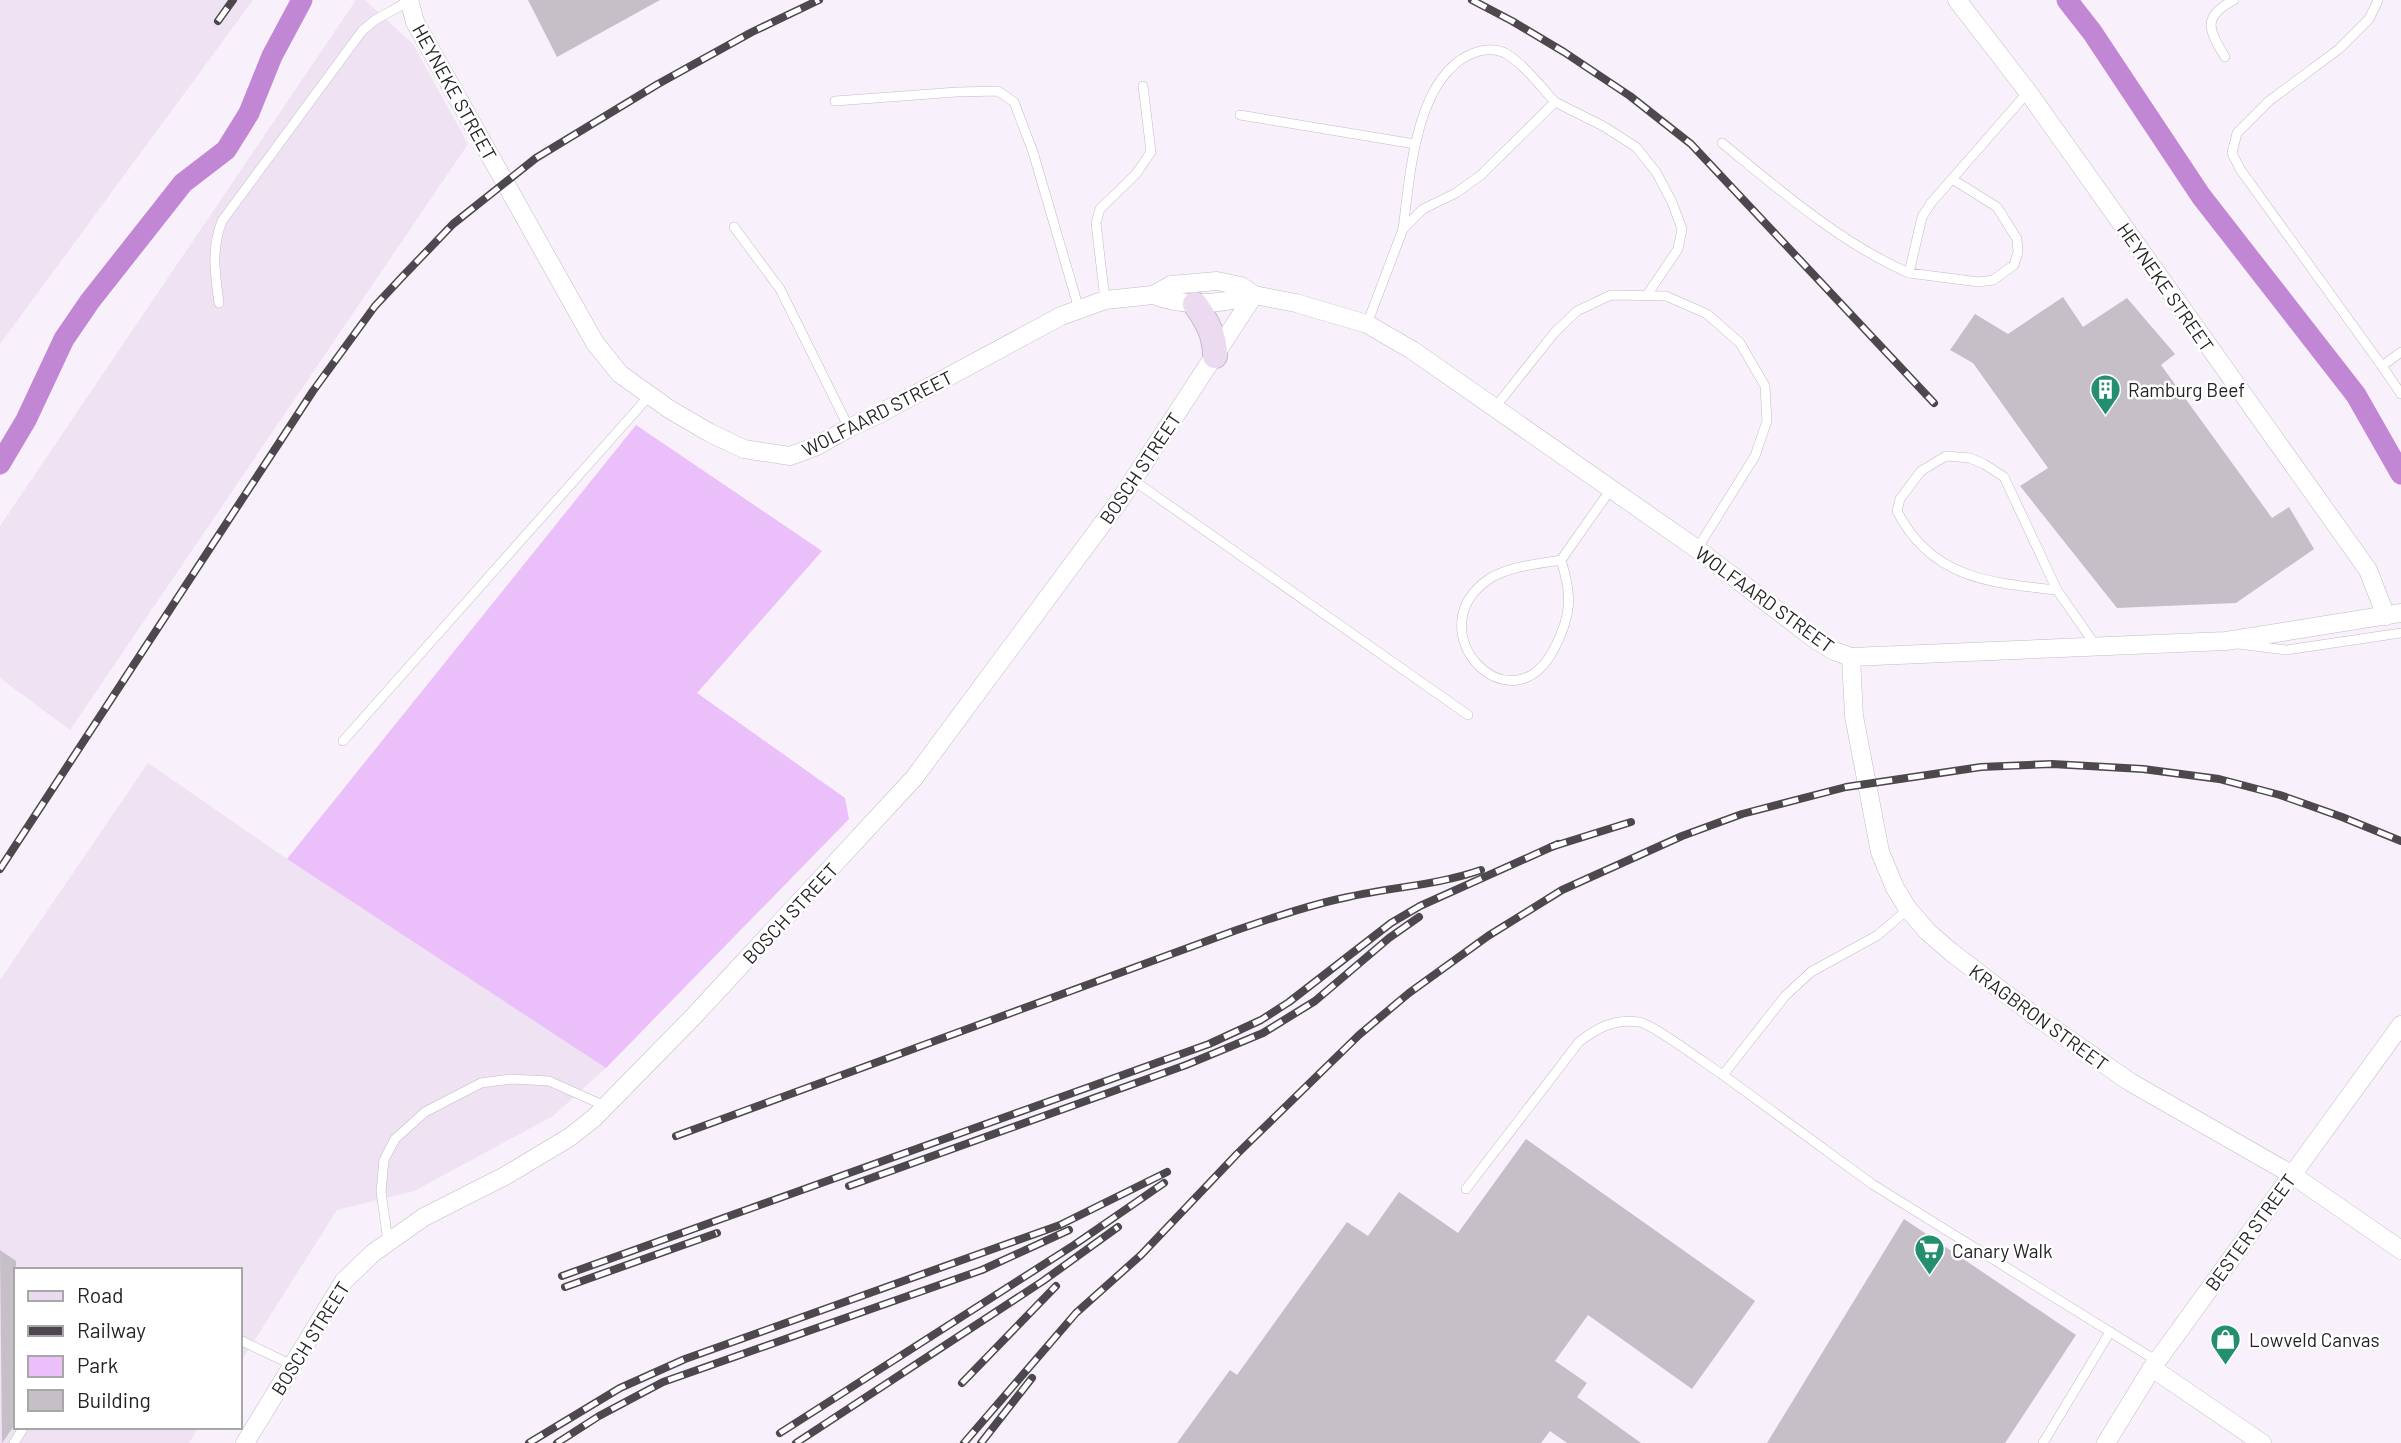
<svg xmlns="http://www.w3.org/2000/svg" width="2401" height="1443" font-family="Barlow,sans-serif">
  <rect width="100%" height="100%" fill="#f8f0fa"/>
  <g fill="#efe3f3">
    <polygon points="0,0 253,0 0,344"/>
    <polygon points="356,0 365,0 413,44 468,144 70,730 0,678 0,526"/>
    <polygon points="148,763 287,859 608,1066 553,1116 414,1191 337,1210 240,1363 240,1270 16,1270 16,1427 199,1427 189,1443 0,1443 0,980"/>
  </g>
  <polygon fill="#ebbff9" points="636,425 822,551 697,693 845,798 849,819 606,1068 287,859"/>
  <g fill="none" stroke-linecap="round" stroke-linejoin="round">
    <g stroke="#c186d4" stroke-width="21">
      <polyline points="2067,0 2092,32 2201,196 2356,395 2401,474"/>
      <polyline points="0,464 26,420 64,339 90,301 183,183 226,150 249,113 272,56 302,0"/>
    </g>
  </g>
  <g fill="#c6bfc8">
    <polygon points="528,0 660,0 557,57"/>
    <polygon points="2063,297 2083,327 2127,298 2175,354 2161,365 2272,518 2289,507 2314,549 2236,603 2117,608 2020,486 2048,468 1973,363 1950,350 1975,314 2008,334"/>
    <polygon points="1526,1139 1755,1301 1692,1389 1588,1315 1555,1361 1587,1383 1577,1397 1641,1443 1567,1443 1550,1431 1541,1443 1177,1443 1230,1370 1237,1375 1347,1222 1368,1236 1399,1192 1458,1233"/>
    <polygon points="1904,1219 2076,1335 2005,1443 1767,1443"/>
    <polygon points="0,1250 16,1261 16,1423 2,1443"/>
  </g>
  <g fill="none" stroke-linecap="round" stroke-linejoin="round">
    <defs>
      <g id="lane">
        <polyline points="2378,0 2369,19 2339,49 2269,101 2237,133 2232,153 2240,169 2382,366 2401,352"/>
        <path d="M 2225,57 C 2209,30 2201,17 2234,0"/>
        <polyline points="835,101 957,92 998,91 1014,102 1033,152 1079,309"/>
        <polyline points="1240,115 1415,144"/>
        <path d="M 1722,143 C 1780,190 1840,243 1909,273"/>
        <polyline points="1952,179 1997,207 2017,239 2018,252 2014,265 1993,280 1979,282 1909,273 1922,217 1931,203 2028,92"/>
        <polyline points="734,227 780,289 849,428"/>
        <path d="M 1403,229 C 1410,176 1415,81 1469,55 C 1479,50 1494,47 1505,53 C 1524,64 1540,86 1555,102"/>
        <polyline points="1105,300 1096,223 1100,209 1136,174 1151,152 1143,86"/>
        <path d="M 219,303 C 215,274 211,249 222,221 L 362,31 L 375,20 L 409,1"/>
        <polyline points="1367,324 1403,229 1423,209 1456,193 1481,175 1555,102 1603,126 1636,147 1656,172 1672,202 1682,229 1678,249 1647,295"/>
        <polyline points="2382,366 2401,394"/>
        <polyline points="1496,406 1555,332 1577,311 1611,295 1666,296 1707,314 1740,343 1765,386 1767,421 1755,456 1697,549"/>
        <polyline points="1133,480 1468,715"/>
        <path d="M 1561,560 C 1572,595 1572,614 1555,647 C 1512,734 1414,630 1489,579 C 1510,566 1538,564 1561,560 L 1611,489"/>
        <path d="M 2057,590 C 1989,583 1931,578 1897,511 L 1900,499 L 1921,471 L 1946,456 L 1970,458 L 1984,464 L 2004,477 L 2057,590 L 2096,646"/>
        <polyline points="2238,644 2286,650 2401,633"/>
        <polyline points="343,741 650,395"/>
        <polyline points="1908,909 1878,935 1811,972 1785,996 1723,1075 1872,1184 2157,1361"/>
        <path d="M 1466,1189 L 1579,1042 C 1597,1028 1615,1018 1639,1022 C 1651,1023 1709,1066 1723,1075"/>
        <polyline points="388,1241 381,1192 384,1160 395,1139 425,1112 481,1083 511,1079 549,1081 605,1106"/>
        <polyline points="240,1340 292,1365"/>
        <polyline points="14,1443 24,1427"/>
        <polyline points="2043,1443 2110,1332"/>
      </g>
      <g id="street">
        <polyline points="409,0 415,22 595,343 620,374 669,409 710,433 744,449 790,456 817,446 849,428 879,414 1061,316 1105,300 1153,295 1171,285 1217,281 1241,286 1254,295 1296,303 1367,324 1412,350 1697,549 1816,640 1834,651 1851,657 2226,641 2401,613"/>
        <polyline points="1957,0 2028,92 2368,570 2386,616"/>
        <path d="M 1153,295 C 1185,308 1221,304 1254,295"/>
        <polyline points="1851,657 1854,716 1880,852 1895,888 1908,909 1928,932 1951,952 2031,1013 2130,1082 2291,1174 2401,1250"/>
        <polyline points="2152,1368 2262,1443"/>
        <polyline points="245,1443 344,1281 373,1253 424,1217 505,1176 570,1137 594,1118 693,1017 914,778 1120,500 1254,295"/>
        <polyline points="2106,1443 2152,1368 2401,1025"/>
      </g>
      <path id="secondary" d="M 1195,304 C 1207,321 1215,335 1215,356"/>
    </defs>
    <use href="#lane" stroke="#c2bbc4" stroke-width="10"/>
    <use href="#street" stroke="#c2bbc4" stroke-width="19"/>
    <use href="#secondary" stroke="#c2bbc4" stroke-width="26"/>
    <use href="#lane" stroke="#fff" stroke-width="9"/>
    <use href="#street" stroke="#fff" stroke-width="18"/>
    <use href="#secondary" stroke="#ecdaf1" stroke-width="24"/>
    <defs>
      <g id="rail">
        <polyline points="1472,0 1512,21 1564,52 1630,96 1691,144 1934,403"/>
        <polyline points="218,21 233,0"/>
        <polyline points="1551,847 1631,822"/>
        <polyline points="0,869 313,391 375,306 404,275 453,224 536,158 658,84 752,32 819,0"/>
        <path d="M 676,1136 L 1234,931 C 1272,918 1309,905 1348,897 C 1392,887 1438,885 1481,870"/>
        <polyline points="849,1186 1186,1065 1263,1033 1315,1001 1389,938 1419,917"/>
        <polyline points="562,1276 1209,1044 1261,1020 1289,1002 1391,923 1420,906 1558,844"/>
        <polyline points="565,1287 717,1233"/>
        <polyline points="962,1383 1056,1286"/>
        <polyline points="780,1433 1074,1245 1164,1183"/>
        <polyline points="529,1443 620,1388 685,1359 1060,1225 1167,1172"/>
        <polyline points="557,1443 599,1416 663,1382 982,1270 1069,1230"/>
        <polyline points="796,1443 1043,1281 1118,1227"/>
        <polyline points="964,1443 1076,1313 1141,1255 1237,1154 1359,1035 1409,993 1488,936 1562,890 1682,836 1742,814 1846,787 1981,767 2052,764 2143,769 2219,779 2280,795 2342,817 2401,841"/>
        <polyline points="981,1443 1032,1378"/>
      </g>
    </defs>
    <use href="#rail" stroke="#4c484d" stroke-width="8"/>
    <use href="#rail" stroke="#fff" stroke-width="5" stroke-dasharray="16" stroke-linecap="butt"/>
  </g>
  <defs>
    <symbol id="building-pin" viewBox="-11 -11 22 30"><path d="M0 17L-7.5 6A9.5 9.5 0 1 1 7.5 6Z" fill="#238f6f" stroke="#fff"/><path d="M-4-6H4V6H1V3H-1V6H-4ZM-2.5-4.3h1.7v1.8h-1.7ZM.8-4.3h1.7v1.8H.8ZM-2.5-1h1.7V.8h-1.7ZM.8-1h1.7V.8H.8Z" fill="#fff"/></symbol>
    <symbol id="supermarket-pin" viewBox="-11 -11 22 30"><path d="M0 17L-7.5 6A9.5 9.5 0 1 1 7.5 6Z" fill="#238f6f" stroke="#fff"/><path d="M-6-5.5h2.5l.6 2H6L4.5 2H-2.5L-4.4-4H-6ZM-1.5 3.2a1.3 1.3 0 1 0 .1 0ZM3 3.2a1.3 1.3 0 1 0 .1 0Z" fill="#fff"/></symbol>
    <symbol id="shop-pin" viewBox="-11 -11 22 30"><path d="M0 17L-7.5 6A9.5 9.5 0 1 1 7.5 6Z" fill="#238f6f" stroke="#fff"/><path d="M-5-2.5h2.3a2.7 3.5 0 0 1 5.4 0H5L5.5 6h-11ZM-1.5-2.5h3a1.5 2.3 0 0 0-3 0Z" fill="#fff"/></symbol>
  </defs>
  <g fill-rule="evenodd">
    <use href="#building-pin" x="2088" y="372" width="35" height="47"/>
    <use href="#supermarket-pin" x="1912" y="1232" width="35" height="47"/>
    <use href="#shop-pin" x="2208" y="1322" width="35" height="47"/>
  </g>
  <g text-anchor="middle" dominant-baseline="central" stroke-width="5" stroke-linejoin="round" paint-order="stroke">
    <g font-size="19" fill="#252326" stroke="#fff">
      <text transform="translate(455 92) rotate(61)">HEYNEKE STREET</text>
      <text transform="translate(2166 287) rotate(55)">HEYNEKE STREET</text>
      <text transform="translate(877 413) rotate(-27)">WOLFAARD STREET</text>
      <text transform="translate(1140 468) rotate(-56)">BOSCH STREET</text>
      <text transform="translate(1765 599) rotate(36)">WOLFAARD STREET</text>
      <text transform="translate(790 913) rotate(-47)">BOSCH STREET</text>
      <text transform="translate(2039 1017) rotate(36)">KRAGBRON STREET</text>
      <text transform="translate(2250 1232) rotate(-54)">BESTER STREET</text>
      <text transform="translate(310 1338) rotate(-58)">BOSCH STREET</text>
    </g>
    <g font-size="19" fill="#252326" stroke="#fff" text-anchor="start">
      <text x="2128" y="389">Ramburg Beef</text>
      <text x="1952" y="1250">Canary Walk</text>
      <text x="2249" y="1339">Lowveld Canvas</text>
    </g>
  </g>
  <rect x="14" y="1268" width="228" height="161" fill="#ffffff" stroke="#a8a7a8" stroke-width="2"/>
  <rect x="28" y="1291" width="35" height="10" fill="#ecdaf1" stroke="#a8a7a8" stroke-width="2"/>
  <text x="77" y="1303" font-size="21" fill="#252326">Road</text>
  <rect x="28" y="1326" width="35" height="10" fill="#4c484d" stroke="#a8a7a8" stroke-width="2"/>
  <text x="77" y="1338" font-size="21" fill="#252326">Railway</text>
  <rect x="28" y="1356" width="35" height="21" fill="#ebbff9" stroke="#a8a7a8" stroke-width="2"/>
  <text x="77" y="1373" font-size="21" fill="#252326">Park</text>
  <rect x="28" y="1390" width="35" height="21" fill="#c6bfc8" stroke="#a8a7a8" stroke-width="2"/>
  <text x="77" y="1408" font-size="21" fill="#252326">Building</text>
</svg>
